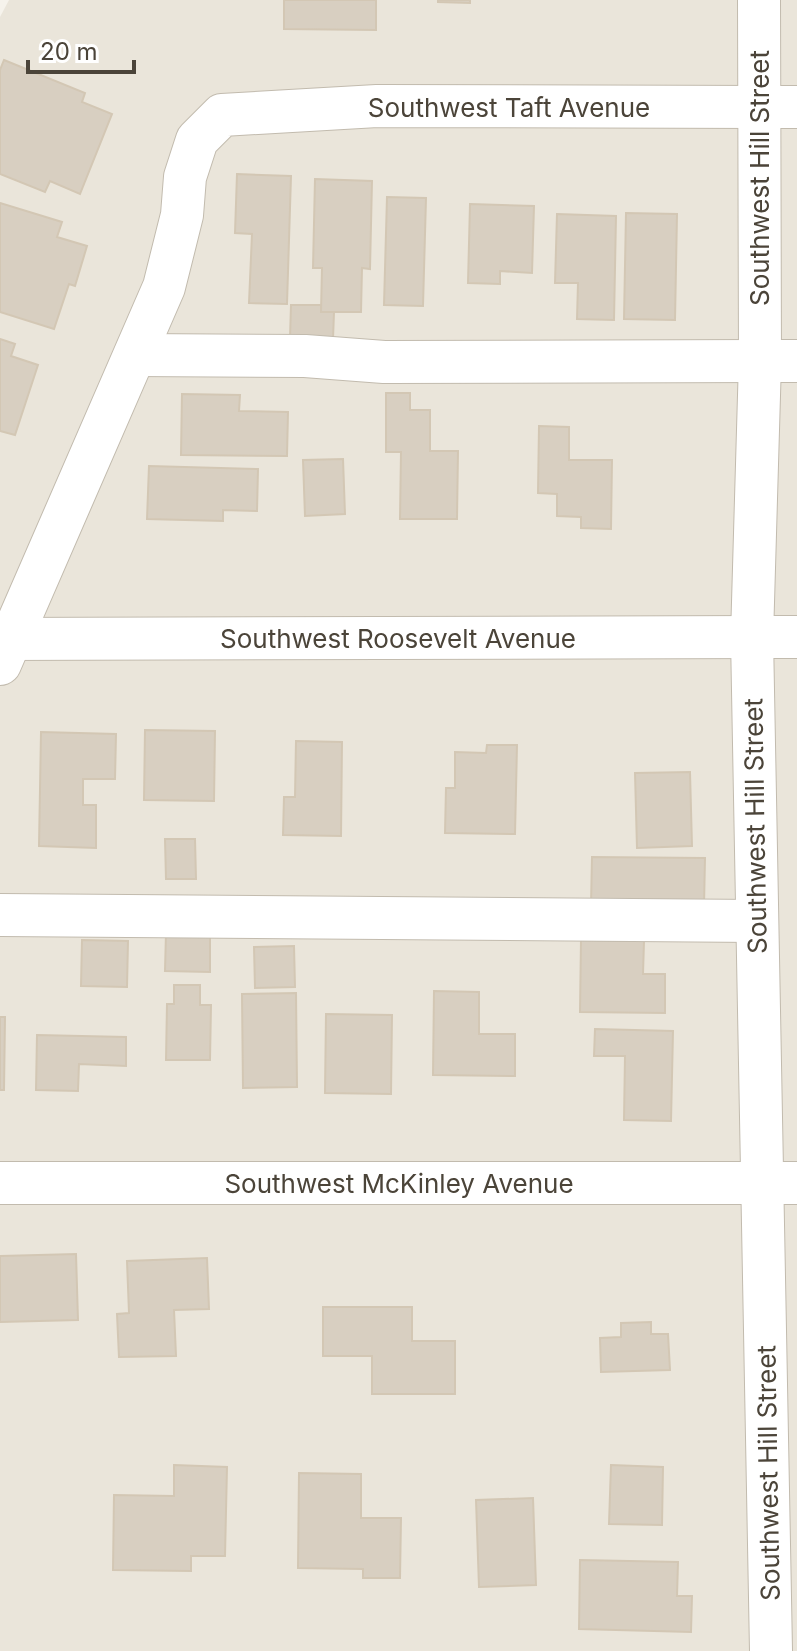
<svg xmlns="http://www.w3.org/2000/svg" width="797" height="1651" font-family="Inter,sans-serif">
  <rect width="100%" height="100%" fill="#f6f3ec"/>
  <polygon fill="#eae5da" points="9,0 797,0 797,1651 0,1651 0,17"/>
  <g fill="#d8cfc1" stroke="#d3c7b4" stroke-width="2">
    <polygon points="284,0 376,0 376,30 284,29"/>
    <polygon points="438,0 470,0 470,3 438,2"/>
    <polygon points="4,60 85,93 82,102 112,114 80,194 50,181 45,192 0,174 0,70"/>
    <polygon points="237,174 291,176 287,304 249,303 252,234 235,233"/>
    <polygon points="315,179 372,181 370,269 362,268 361,312 321,312 322,268 313,268"/>
    <polygon points="387,197 426,198 423,306 384,305"/>
    <polygon points="0,203 62,222 57,237 87,246 75,286 69,284 54,329 0,312"/>
    <polygon points="470,204 534,206 532,273 500,271 500,284 468,283"/>
    <polygon points="626,213 677,214 675,320 624,319"/>
    <polygon points="557,214 616,216 614,320 577,319 578,283 555,283"/>
    <polygon points="291,305 321,305 321,312 334,312 333,339 290,338"/>
    <polygon points="0,339 15,344 11,356 38,365 15,435 0,431"/>
    <polygon points="386,393 410,393 410,410 430,410 430,451 458,451 457,519 400,519 401,452 386,452"/>
    <polygon points="182,394 240,395 239,411 288,412 287,456 181,455"/>
    <polygon points="539,426 569,427 569,460 612,460 611,529 581,528 581,517 557,516 557,494 538,493"/>
    <polygon points="343,459 345,514 305,516 303,460"/>
    <polygon points="149,466 258,469 257,511 223,510 223,521 147,519"/>
    <polygon points="145,730 215,731 214,801 144,800"/>
    <polygon points="41,732 116,734 115,779 83,779 83,805 96,805 96,848 39,846"/>
    <polygon points="296,741 342,742 341,836 283,835 284,797 295,797"/>
    <polygon points="487,745 517,745 515,834 445,833 446,788 455,788 455,752 486,753"/>
    <polygon points="690,772 692,846 637,848 635,773"/>
    <polygon points="165,839 195,839 196,879 166,879"/>
    <polygon points="592,857 705,858 704,906 591,905"/>
    <polygon points="166,933 210,933 210,972 165,971"/>
    <polygon points="82,940 128,941 127,987 81,986"/>
    <polygon points="581,940 644,941 643,974 665,974 665,1013 580,1012"/>
    <polygon points="294,946 295,987 255,988 254,947"/>
    <polygon points="174,985 200,985 200,1005 211,1005 210,1060 166,1060 167,1004 174,1004"/>
    <polygon points="434,991 479,992 479,1034 515,1034 515,1076 433,1075"/>
    <polygon points="296,993 297,1087 243,1088 242,994"/>
    <polygon points="326,1014 392,1015 391,1094 325,1093"/>
    <polygon points="0,1017 5,1017 4,1090 0,1090"/>
    <polygon points="595,1029 673,1031 671,1121 624,1120 625,1056 594,1056"/>
    <polygon points="37,1035 126,1037 126,1066 79,1064 78,1091 36,1090"/>
    <polygon points="76,1254 78,1320 0,1322 0,1256"/>
    <polygon points="207,1258 209,1309 174,1310 176,1356 119,1357 117,1314 129,1313 127,1261"/>
    <polygon points="323,1307 412,1307 412,1341 455,1341 455,1394 372,1394 372,1356 323,1356"/>
    <polygon points="651,1322 651,1334 668,1334 670,1370 601,1372 600,1338 621,1337 621,1323"/>
    <polygon points="174,1465 227,1467 225,1556 191,1556 191,1571 113,1570 114,1495 174,1496"/>
    <polygon points="611,1465 663,1467 662,1525 609,1524"/>
    <polygon points="299,1473 361,1474 361,1518 401,1518 400,1578 363,1578 363,1569 298,1568"/>
    <polygon points="533,1498 536,1585 479,1587 476,1500"/>
    <polygon points="580,1560 678,1562 677,1596 692,1596 691,1632 579,1629"/>
  </g>
  <g fill="none" stroke-linecap="round" stroke-linejoin="round">
    <defs>
      <g id="minor">
        <polyline points="759,0 760,361 752,637 771,1651"/>
        <polyline points="135,355 305,356 384,362 797,361"/>
        <polyline points="0,639 797,637"/>
        <polyline points="0,664 164,287 182,215 185,177 197,140 222,115 377,106 797,107"/>
        <polyline points="0,915 757,921"/>
        <polyline points="0,1183 797,1183"/>
      </g>
    </defs>
    <use href="#minor" stroke="#c2bbae" stroke-width="44"/>
    <use href="#minor" stroke="#fff" stroke-width="42"/>
  </g>
  <g text-anchor="middle" dominant-baseline="central" stroke-width="6" stroke-linejoin="round" paint-order="stroke">
    <g font-size="26" fill="#4b4439" stroke="#fff">
      <text x="509" y="107">Southwest Taft Avenue</text>
      <text transform="translate(759 178) rotate(-90)">Southwest Hill Street</text>
      <text x="398" y="638">Southwest Roosevelt Avenue</text>
      <text transform="translate(755 826) rotate(-91)">Southwest Hill Street</text>
      <text x="399" y="1183">Southwest McKinley Avenue</text>
      <text transform="translate(768 1473) rotate(-91)">Southwest Hill Street</text>
    </g>
  </g>
  <path d="M28 60v12h106v-12" fill="none" stroke="#4b4439" stroke-width="4"/>
  <text x="40" y="60" font-size="24" fill="#4b4439" stroke="#ffffff" stroke-width="6" paint-order="stroke">20 m</text>
</svg>
